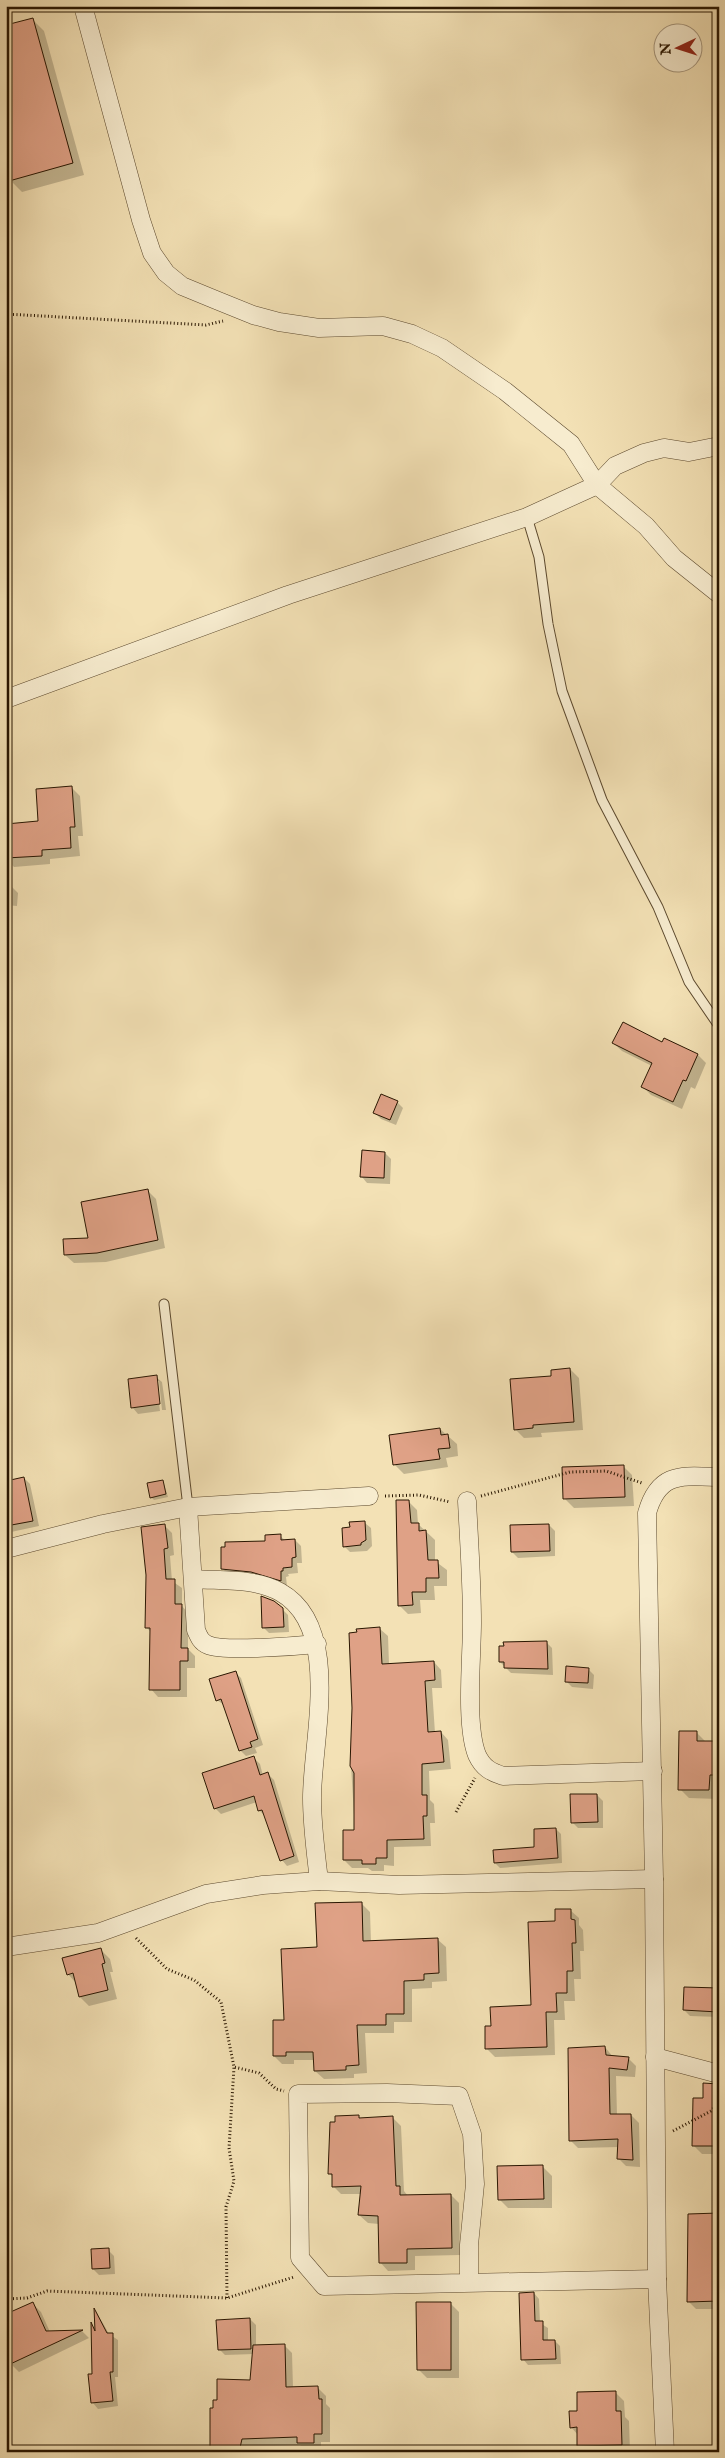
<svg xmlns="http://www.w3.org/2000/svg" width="725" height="2458" font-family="'IM FELL English',serif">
  <rect width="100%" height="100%" fill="#f3e1b5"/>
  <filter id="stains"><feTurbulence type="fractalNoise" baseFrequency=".004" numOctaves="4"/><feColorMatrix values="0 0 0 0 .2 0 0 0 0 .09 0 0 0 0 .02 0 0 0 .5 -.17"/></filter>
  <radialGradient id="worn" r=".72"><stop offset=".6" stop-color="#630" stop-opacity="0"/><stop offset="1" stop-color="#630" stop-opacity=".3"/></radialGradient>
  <g fill="#0003">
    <polygon points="32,19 44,31 84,175 22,192 10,180"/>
    <polygon points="71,787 80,796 83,836 78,836 80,856 50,859 50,864 14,867 6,859 6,825 39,823"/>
    <polygon points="6,886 12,887 18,893 17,906 6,905"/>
    <polygon points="664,1039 698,1055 706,1063 695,1089 691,1087 682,1109 651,1095 643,1087 652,1066 622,1051 613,1043 662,1044"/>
    <polygon points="397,1102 403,1108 396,1125 381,1119 375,1113"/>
    <polygon points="385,1153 391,1159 390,1184 367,1183 362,1177"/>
    <polygon points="148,1191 156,1199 165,1248 106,1262 74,1263 65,1255 89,1239"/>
    <polygon points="570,1369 579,1378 583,1430 541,1433 542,1437 524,1438 515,1429 552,1377"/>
    <polygon points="156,1377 162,1382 166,1410 162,1410 159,1381 156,1381 160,1411 138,1414 133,1408"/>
    <polygon points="440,1429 457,1444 458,1456 446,1458 448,1467 404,1474 395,1465"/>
    <polygon points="623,1466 632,1475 634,1506 574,1508 565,1499"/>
    <polygon points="24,1478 30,1484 39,1526 11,1532 6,1527 6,1482"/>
    <polygon points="163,1481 168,1497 154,1500 151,1497"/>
    <polygon points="408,1501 417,1510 418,1524 435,1540 435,1561 447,1570 447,1586 434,1586 435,1600 420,1600 421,1613 408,1614 399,1605"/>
    <polygon points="365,1523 371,1528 372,1546 367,1551 350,1552 344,1546 351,1528"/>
    <polygon points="549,1525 555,1531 555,1556 518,1558 512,1552"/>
    <polygon points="165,1526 172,1533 174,1555 170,1556 172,1581 182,1588 182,1606 188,1613 188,1649 195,1656 195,1668 187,1668 187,1697 158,1697 151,1689 151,1632 146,1627"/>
    <polygon points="280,1536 286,1541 295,1540 301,1546 302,1563 297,1563 298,1573 288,1574 289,1576 286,1577 287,1586 258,1577 229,1575 223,1569"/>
    <polygon points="282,1609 288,1615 289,1632 269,1633 263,1627"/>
    <polygon points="380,1629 388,1636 389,1664 434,1662 441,1670 442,1688 432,1688 435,1733 441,1732 448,1740 451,1769 429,1771 430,1800 434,1804 435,1823 430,1823 431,1846 394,1847 394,1866 384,1865 384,1871 372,1871 368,1868 352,1868 344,1860 355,1831 351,1766"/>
    <polygon points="546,1642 552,1648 553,1675 511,1673 500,1662"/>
    <polygon points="588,1669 594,1675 593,1689 572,1687 566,1681"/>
    <polygon points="235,1672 241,1678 263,1745 255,1748 257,1753 246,1756 240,1750 224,1705 217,1700"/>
    <polygon points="696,1732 705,1741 719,1743 718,1799 689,1798 680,1789"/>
    <polygon points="254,1758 260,1764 263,1776 268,1774 274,1780 299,1862 287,1866 282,1860 266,1817 260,1811 257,1802 221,1814 215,1808"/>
    <polygon points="597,1795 603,1801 603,1828 578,1828 572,1822"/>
    <polygon points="556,1829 561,1834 562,1863 500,1868 495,1863 536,1848"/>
    <polygon points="361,1903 370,1912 371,1942 437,1939 446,1947 447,1981 432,1982 432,1988 412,1989 412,2022 394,2022 394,2033 365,2033 367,2073 354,2074 354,2078 324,2079 315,2071 315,2060 294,2060 294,2064 282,2064 274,2056 286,2021 318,1948"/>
    <polygon points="570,1910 579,1918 579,1925 583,1930 584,1951 580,1951 581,1979 574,1979 575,2001 564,2001 565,2020 554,2020 555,2055 495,2057 487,2049 492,2027 532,2007"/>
    <polygon points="101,1950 110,1959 113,1972 110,1972 117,1999 89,2006 80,1997 76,1983 68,1974"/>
    <polygon points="719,1989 719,2017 690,2016 684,2010"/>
    <polygon points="605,2047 613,2057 628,2058 636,2066 635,2077 616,2076 617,2115 631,2115 639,2123 640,2167 626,2166 618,2158 619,2147 578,2148 570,2140"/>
    <polygon points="719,2085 719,2154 702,2154 693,2145 704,2099"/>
    <polygon points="359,2117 361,2119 392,2117 401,2126 404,2191 408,2196 451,2195 459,2203 460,2255 415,2256 415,2270 388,2271 380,2262 379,2224 368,2223 359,2215 362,2194 341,2194 333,2186 333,2177 330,2174"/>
    <polygon points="543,2167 552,2176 552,2208 508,2208 499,2199"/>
    <polygon points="719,2214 719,2309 696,2309 689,2302"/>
    <polygon points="108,2250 114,2256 115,2274 99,2275 93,2269"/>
    <polygon points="534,2293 539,2299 540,2323 548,2328 548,2341 555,2341 560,2346 561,2364 528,2365 523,2359"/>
    <polygon points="32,2303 41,2312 50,2332 82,2331 89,2338 19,2372 10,2363"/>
    <polygon points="450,2303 459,2312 459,2378 427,2378 418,2369"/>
    <polygon points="96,2311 109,2334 118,2340 118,2377 115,2377 118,2406 98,2409 93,2403 90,2375 93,2375 92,2326 97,2330"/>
    <polygon points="250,2319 256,2325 256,2346 284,2345 292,2353 293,2388 318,2388 326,2396 326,2404 330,2408 330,2442 321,2442 321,2450 306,2450 300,2445 250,2447 250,2452 213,2452 211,2449 214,2409 218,2401 251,2382 254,2354 225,2355 219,2349"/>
    <polygon points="615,2392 624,2401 625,2417 629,2421 630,2452 585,2452 579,2445 578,2435 571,2427 579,2412"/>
  </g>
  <g fill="#dfa186" stroke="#291601">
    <polygon points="33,18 73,163 9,181 6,171 6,25"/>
    <polygon points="72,786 75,827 70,827 71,848 42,850 42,856 6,858 6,824 38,821 36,789"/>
    <polygon points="623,1022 662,1042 664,1038 698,1054 686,1081 683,1080 673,1102 641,1087 652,1063 612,1043"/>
    <polygon points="381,1094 398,1101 390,1120 373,1113"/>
    <polygon points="362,1150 385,1152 384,1178 360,1177"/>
    <polygon points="148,1189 158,1240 97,1253 64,1255 63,1239 88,1238 81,1202"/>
    <polygon points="570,1368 574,1422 533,1425 533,1428 514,1430 510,1379 551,1376 551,1370"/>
    <polygon points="157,1375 160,1404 131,1408 128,1379"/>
    <polygon points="440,1428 441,1435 448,1434 450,1448 438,1449 440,1459 393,1465 389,1435"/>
    <polygon points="624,1465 625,1497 563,1499 562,1467"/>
    <polygon points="24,1477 33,1521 6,1526 6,1481"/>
    <polygon points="163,1480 166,1494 150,1498 147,1483"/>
    <polygon points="396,1500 409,1500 411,1523 419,1523 419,1531 426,1530 428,1560 438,1560 439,1578 426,1578 426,1592 412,1592 413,1605 398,1606"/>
    <polygon points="365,1521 366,1540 361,1543 361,1545 343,1547 342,1528 350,1527 349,1522"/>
    <polygon points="165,1524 168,1548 164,1549 166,1579 175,1579 175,1604 182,1604 181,1648 188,1648 188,1661 180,1661 180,1690 149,1690 150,1628 145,1628 146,1575 141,1527"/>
    <polygon points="549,1524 550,1551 511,1552 510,1525"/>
    <polygon points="281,1534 281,1540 295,1539 296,1557 292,1558 292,1567 283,1568 283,1571 281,1571 281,1581 251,1572 221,1569 221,1547 225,1547 225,1542 265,1541 265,1535"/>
    <polygon points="261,1596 274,1601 283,1608 284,1627 262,1628"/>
    <polygon points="380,1627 382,1664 434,1661 435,1680 425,1681 428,1732 441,1731 444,1762 422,1764 422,1795 427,1795 427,1816 423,1816 424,1839 387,1840 387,1858 376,1858 376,1864 362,1864 362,1860 343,1860 343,1830 354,1830 354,1773 350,1766 352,1708 349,1633 357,1632 356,1629"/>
    <polygon points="547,1641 548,1669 504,1668 504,1662 499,1662 499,1646 504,1646 503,1642"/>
    <polygon points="566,1666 589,1668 588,1683 565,1682"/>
    <polygon points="236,1671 258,1739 250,1742 252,1747 239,1751 221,1699 216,1701 209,1679"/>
    <polygon points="679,1731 697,1731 697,1741 719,1741 719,1775 710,1775 709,1790 678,1790"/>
    <polygon points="254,1756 260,1775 268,1772 294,1856 280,1861 262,1810 258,1811 254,1796 214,1809 202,1773"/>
    <polygon points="570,1794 597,1794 598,1822 571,1823"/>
    <polygon points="556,1828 558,1858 494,1863 493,1850 534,1847 534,1829"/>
    <polygon points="362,1902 363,1941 438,1938 439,1973 424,1974 424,1980 404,1981 404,2014 386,2014 386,2025 357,2025 359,2065 346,2066 346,2070 314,2071 313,2052 286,2052 286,2056 273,2056 273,2020 284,2020 281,1949 317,1947 315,1903"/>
    <polygon points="555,1909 571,1909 571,1919 575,1920 576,1943 572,1943 573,1971 567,1971 567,1993 556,1993 557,2012 546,2012 547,2047 485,2049 485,2026 491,2026 490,2007 531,2005 528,1922 555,1921"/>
    <polygon points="101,1948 105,1963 102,1964 108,1990 79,1997 73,1973 67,1975 62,1958"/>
    <polygon points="684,1987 719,1988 718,2012 683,2010"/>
    <polygon points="605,2046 606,2055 629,2057 627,2070 609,2068 610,2114 631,2114 633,2160 617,2159 618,2139 569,2141 568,2048"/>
    <polygon points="703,2083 719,2084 719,2146 692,2146 693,2098 703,2098"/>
    <polygon points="359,2115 359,2118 393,2116 396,2186 400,2186 400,2195 451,2194 452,2248 407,2249 407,2263 379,2263 378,2216 358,2215 361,2186 332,2187 332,2174 328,2174 330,2122 335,2122 335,2116"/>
    <polygon points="543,2165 544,2199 498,2200 497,2166"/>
    <polygon points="719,2213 719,2301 687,2302 688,2214"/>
    <polygon points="109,2248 110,2268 92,2269 91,2249"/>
    <polygon points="534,2292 535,2321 543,2321 543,2340 555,2340 556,2359 521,2360 519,2293"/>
    <polygon points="33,2302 46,2331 83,2330 6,2366 6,2314"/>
    <polygon points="416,2302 451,2302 451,2370 417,2370"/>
    <polygon points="94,2308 107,2333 113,2333 113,2372 110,2372 113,2401 91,2403 88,2374 92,2374 91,2322 95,2331"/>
    <polygon points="250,2318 251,2349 218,2350 216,2320"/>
    <polygon points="285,2344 286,2387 318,2386 319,2399 322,2399 322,2434 314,2434 314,2443 297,2443 297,2437 242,2439 239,2452 210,2450 210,2408 213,2408 213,2400 217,2400 217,2379 250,2380 253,2345"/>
    <polygon points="616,2391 616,2411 621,2411 622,2445 577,2446 577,2427 570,2428 569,2411 577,2411 577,2392"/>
  </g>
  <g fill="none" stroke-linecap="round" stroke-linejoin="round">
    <defs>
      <g id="lane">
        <polyline points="527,517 539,557 548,624 562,691 602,800 658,907 689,982 719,1026"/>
        <polyline points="164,1304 188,1507"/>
      </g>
      <g id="street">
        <polyline points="83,6 141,220 152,253 166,273 182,286 216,300 253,315 279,322 319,328 383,326 412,334 442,348 505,391 571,444 597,485 646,526 674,558 719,594"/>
        <polyline points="6,699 288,595 527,517 597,485 615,466 644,453 664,448 689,452 719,446"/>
        <path d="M 467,1501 C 469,1541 472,1582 472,1623 C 472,1657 465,1725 477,1755 C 483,1768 491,1772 503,1776 L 653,1771"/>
        <path d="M 188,1507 L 196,1630 C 199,1637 201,1642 208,1645 C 224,1652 297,1646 317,1644"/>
        <polyline points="6,1549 103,1524 188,1507 369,1496"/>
        <path d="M 194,1579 C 222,1581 255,1578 280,1592 C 343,1627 312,1740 312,1798 C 312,1826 316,1854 319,1881"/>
        <polyline points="6,1947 98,1933 206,1894 263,1885 319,1881 399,1885 654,1879"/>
        <polyline points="655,2057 719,2074"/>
        <polyline points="469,2283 469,2245 475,2184 472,2134 459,2096 387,2093 298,2094 300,2258 324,2286 657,2279"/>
        <path d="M 665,2452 L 657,2279 L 654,1879 L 647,1513 C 659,1471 682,1476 719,1477"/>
      </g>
    </defs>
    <use href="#lane" stroke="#5c492e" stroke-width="11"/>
    <use href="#street" stroke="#5c492e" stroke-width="19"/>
    <g stroke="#291601" stroke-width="3" stroke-dasharray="1 2.5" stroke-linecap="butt">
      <polyline points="6,314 206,325 223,321"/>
      <polyline points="385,1496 419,1495 450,1502"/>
      <polyline points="481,1496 570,1472 606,1471 642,1483"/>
      <polyline points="456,1812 475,1778"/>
      <polyline points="136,1938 167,1969 194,1980 221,2002 234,2067 259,2073 276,2089 284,2091"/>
      <polyline points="673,2131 711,2111 719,2102"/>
      <polyline points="227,2298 226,2207 234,2181 229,2148 234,2067"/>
      <polyline points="6,2299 27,2298 47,2291 227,2298 294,2277"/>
    </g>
    <use href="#lane" stroke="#f7eccf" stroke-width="9"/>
    <use href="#street" stroke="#f7eccf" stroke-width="18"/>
  </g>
  <rect width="725" height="2458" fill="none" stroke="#f3e1b5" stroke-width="25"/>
  <rect x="8" y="8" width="710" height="2443" fill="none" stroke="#291601" stroke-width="2.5"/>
  <rect x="12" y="12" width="700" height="2433" fill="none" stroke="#291601"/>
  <g transform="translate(678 48) rotate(266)"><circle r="24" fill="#f7eccf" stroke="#a5967d"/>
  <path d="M0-4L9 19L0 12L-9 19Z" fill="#8f2418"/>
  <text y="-8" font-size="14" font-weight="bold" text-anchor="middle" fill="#291601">N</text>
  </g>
  <rect width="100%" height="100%" filter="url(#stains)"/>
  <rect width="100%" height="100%" fill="url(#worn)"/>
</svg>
